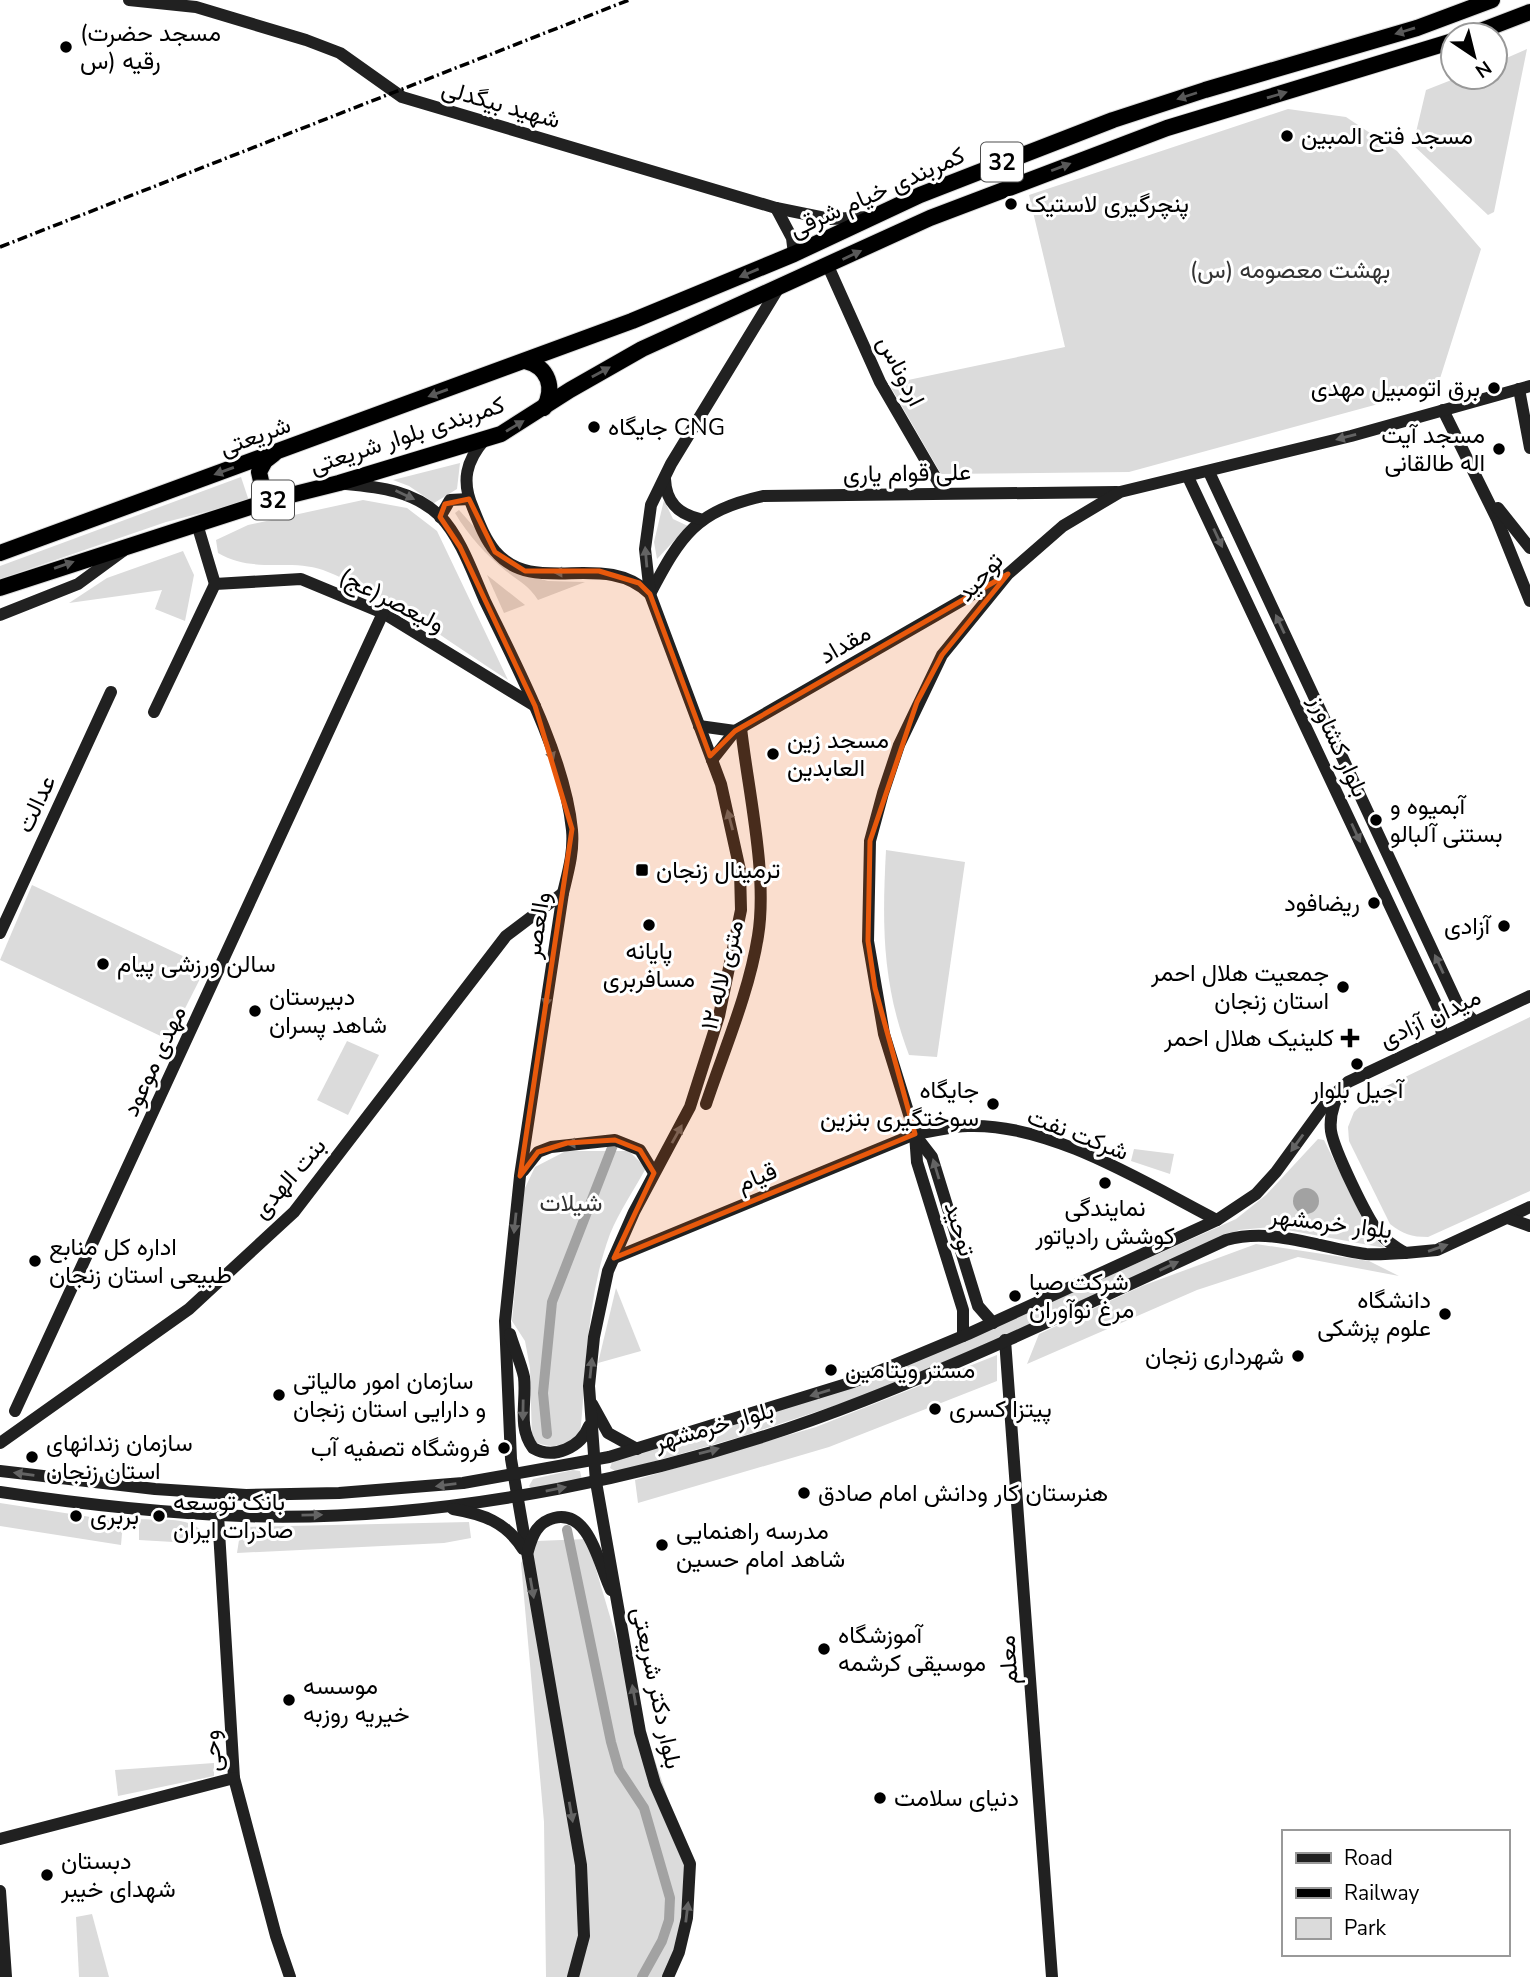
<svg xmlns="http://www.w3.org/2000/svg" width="1530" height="1977" font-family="'Nunito Sans',Vazirmatn,sans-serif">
  <rect width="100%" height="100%" fill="#fff"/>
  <g fill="#dbdbdb">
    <polygon points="1527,49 1494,212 1488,215 1413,145 1426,90 1459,77 1495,77 1495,63"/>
    <polygon points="1288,109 1346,117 1397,151 1481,249 1437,388 1129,472 941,474 889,384 1065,347 1029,195"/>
    <polygon points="460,463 457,489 434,503 409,486 393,480"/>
    <polygon points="241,477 249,501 166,522 0,579 0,566"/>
    <path d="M 363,500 L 407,508 L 437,531 L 508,680 C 449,642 389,596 323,570 C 290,558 253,574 218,553 L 216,540 L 248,525 Z"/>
    <polygon points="664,500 673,519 688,526 657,559 654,542"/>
    <path d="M 459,510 L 514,572 L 548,581 L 585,582 L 538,600 C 528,585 520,582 506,571 C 486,555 468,535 455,513 Z"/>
    <polygon points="183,551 194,575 185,621 155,609 162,590 69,603 107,578"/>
    <polygon points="487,575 525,605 504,613"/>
    <path d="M 886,850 L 965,862 L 937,1057 L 909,1055 C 882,984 882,925 886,850 Z"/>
    <polygon points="32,885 206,967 169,1040 0,960"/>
    <path d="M 1530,1017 L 1530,1191 L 1428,1237 C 1411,1237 1403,1234 1390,1224 L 1349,1141 L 1348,1127 L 1354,1112 L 1378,1090 Z"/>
    <polygon points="347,1041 379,1055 348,1115 317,1100"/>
    <polygon points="1318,1139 1324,1140 1370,1234 1385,1248 1271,1227 1239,1230 1003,1337 858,1398 740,1437 624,1470 615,1471 610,1468 612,1462 635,1454 968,1339 1236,1219 1266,1195"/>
    <polygon points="1134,1149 1174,1154 1170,1174 1131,1161"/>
    <path d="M 566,1151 L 629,1151 L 646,1168 C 634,1190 619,1212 610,1234 C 586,1299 587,1368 580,1435 C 565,1449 549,1448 532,1441 L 530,1368 L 525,1341 L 512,1321 L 524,1190 L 535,1167 Z"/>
    <polygon points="1256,1244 1369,1261 1399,1276 1298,1257 1197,1290 1027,1364 1039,1334 1142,1286"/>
    <polygon points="616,1288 641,1351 598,1363"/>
    <polygon points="997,1355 997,1381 829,1447 638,1503 635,1480 816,1427"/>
    <polygon points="573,1470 580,1471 582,1480 532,1489 529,1486 533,1479"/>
    <polygon points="0,1503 123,1522 121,1545 0,1526"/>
    <path d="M 139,1519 C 164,1521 201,1514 208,1544 L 139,1540 Z"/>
    <polygon points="469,1522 471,1538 444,1543 237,1553 241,1527"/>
    <polygon points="587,1539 635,1701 690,1864 674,1963 666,1977 546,1977 544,1822 521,1563 536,1541"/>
    <polygon points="214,1763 214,1776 118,1796 115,1770"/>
    <polygon points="92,1914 109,1977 79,1977 76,1917"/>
  </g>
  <circle fill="#a2a2a2" cx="1306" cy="1201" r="13"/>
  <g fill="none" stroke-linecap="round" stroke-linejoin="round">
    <g stroke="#a2a2a2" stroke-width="10">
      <polyline points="547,1434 543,1393 552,1302 615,1140"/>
      <polyline points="567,1530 611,1742 619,1770 644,1808 670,1898 669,1920 662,1941 642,1977"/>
    </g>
    <defs>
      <g id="highway">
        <polyline points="1470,35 1530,12"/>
        <path d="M 525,361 C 549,367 555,388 544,408"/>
        <polyline points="274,454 265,461 259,472 263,490 275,499"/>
        <polyline points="0,553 632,321 794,254 920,195 1113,120 1205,90 1417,28 1492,0"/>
        <polyline points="0,588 275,499 339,483 501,434 570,390 642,349 930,218 1167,128 1453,41"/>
      </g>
    </defs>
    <use href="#highway" stroke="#dbdbdb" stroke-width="18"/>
    <g stroke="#212121" stroke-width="12">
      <polyline points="129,0 196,7 306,40 340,53 402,97 776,208 830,219 869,217"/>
      <polyline points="776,208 792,238 794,254"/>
      <polyline points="828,266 880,382 944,492"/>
      <polyline points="1519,389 1530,448"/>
      <polyline points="1443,410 1497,519 1530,601"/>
      <path d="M 485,439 C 466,461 461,481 473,508 C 479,523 485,539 495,551 C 534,598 605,549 650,594 C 681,535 696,511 763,496 L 1117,492"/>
      <polyline points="1209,472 1457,1003 1474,1021"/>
      <polyline points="1188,477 1439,1010 1442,1036"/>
      <path d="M 665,479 C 666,502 678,514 700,519"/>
      <path d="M 346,484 C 380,487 414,491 440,516 C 461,538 473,574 485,601 C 517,667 565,757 572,830 C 574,852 568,872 563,893 L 520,1176 L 505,1321 L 511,1459 L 581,1865 L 584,1936 L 573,1977"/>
      <polyline points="1498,508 1530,548"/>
      <polyline points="440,517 450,500 469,499"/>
      <polyline points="197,524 215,584"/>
      <polyline points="215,584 301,579 383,613 535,706"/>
      <polyline points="0,615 78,584 123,551"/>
      <polyline points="154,712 215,584"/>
      <polyline points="699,726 735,731"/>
      <polyline points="712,760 735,731 999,579"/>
      <polyline points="0,933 111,692"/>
      <path d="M 1530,996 L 1348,1082 C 1336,1093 1329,1114 1331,1131 C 1334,1150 1367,1218 1379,1233 C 1387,1242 1395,1247 1405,1253 L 1437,1250 L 1530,1207"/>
      <path d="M 706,1104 C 724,1050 749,993 758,936 C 768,875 748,790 741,728"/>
      <polyline points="915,1135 932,1157 978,1306 993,1323"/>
      <polyline points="523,1171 538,1152 551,1147 615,1140 640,1150 654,1173"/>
      <polyline points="1508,1218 1530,1226"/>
      <path d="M 614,1258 L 915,1134 C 932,1132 951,1126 968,1126 C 1051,1123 1145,1183 1217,1220"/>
      <path d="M 510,1334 C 514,1348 521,1363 524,1377 C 527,1402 517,1426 533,1448 C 554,1460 581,1447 589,1426"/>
      <polyline points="963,1336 963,1310 917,1162 915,1134 884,1034 868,941 870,841 883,793 899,745 942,655 1008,574 1063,526 1120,492 1351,436 1530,386"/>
      <polyline points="1005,1340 1052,1977"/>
      <polyline points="592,1404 608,1433 637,1449"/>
      <polyline points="15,1411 383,613"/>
      <polyline points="0,1443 189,1309 294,1212 506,936 563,893"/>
      <polyline points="0,1471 155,1489 246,1495 339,1493 463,1483 609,1457 853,1382 968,1334 1217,1220 1256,1194 1276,1172 1324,1106 1339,1090"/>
      <path d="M 0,1492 C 80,1504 161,1513 242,1516 C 444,1523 675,1475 863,1401 C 986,1353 1106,1295 1226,1240 C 1274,1227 1319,1248 1366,1254 C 1379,1255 1392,1253 1405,1253"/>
      <path d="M 453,1509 C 483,1514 506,1522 523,1549"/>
      <polyline points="218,1515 234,1778 276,1936 290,1977"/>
      <path d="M 528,1551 C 532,1536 537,1522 554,1518 C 590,1509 599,1566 611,1590"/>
      <polyline points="0,1839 234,1778"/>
      <polyline points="0,1891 6,1977"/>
      <polyline points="668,1977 679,1952 687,1918 690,1864 655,1784 640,1732 596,1482 589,1386 594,1337 608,1271 634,1212 690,1107 719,1016 741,910 740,870 721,784 650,594 645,549 651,505 671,464 779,287"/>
    </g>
    <use href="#highway" stroke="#000" stroke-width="16"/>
    <polyline stroke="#000" stroke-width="3.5" stroke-dasharray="10 3.5 2 3.5" stroke-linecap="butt" points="0,247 629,0"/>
  </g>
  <defs><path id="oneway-solid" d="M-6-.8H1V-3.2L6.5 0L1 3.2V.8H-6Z" transform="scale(1.75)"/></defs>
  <g fill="#595959">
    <use href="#oneway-solid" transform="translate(1405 31) rotate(163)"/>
    <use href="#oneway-solid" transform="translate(1277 95) rotate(-16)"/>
    <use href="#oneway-solid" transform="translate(1187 96) rotate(162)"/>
    <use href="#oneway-solid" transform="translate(1061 167) rotate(-21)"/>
    <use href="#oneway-solid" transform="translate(852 255) rotate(-25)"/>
    <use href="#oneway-solid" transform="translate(749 273) rotate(157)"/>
    <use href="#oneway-solid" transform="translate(601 372) rotate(-29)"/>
    <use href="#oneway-solid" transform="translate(438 393) rotate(160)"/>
    <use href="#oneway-solid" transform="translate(515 426) rotate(-31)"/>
    <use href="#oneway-solid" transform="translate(224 471) rotate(160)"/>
    <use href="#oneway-solid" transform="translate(64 565) rotate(-19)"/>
  </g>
  <g fill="#646464">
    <use href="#oneway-solid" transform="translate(1346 437) rotate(165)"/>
    <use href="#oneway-solid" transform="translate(405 495) rotate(25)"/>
    <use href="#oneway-solid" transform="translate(1218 538) rotate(65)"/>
    <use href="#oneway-solid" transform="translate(646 557) rotate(-95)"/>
    <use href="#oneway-solid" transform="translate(564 572) rotate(178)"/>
    <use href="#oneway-solid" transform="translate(1280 624) rotate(-115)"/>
    <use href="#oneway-solid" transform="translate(550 751) rotate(71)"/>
    <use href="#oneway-solid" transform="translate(730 820) rotate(-105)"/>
    <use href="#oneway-solid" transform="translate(1356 833) rotate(65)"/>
    <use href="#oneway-solid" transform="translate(1439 964) rotate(-115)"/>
    <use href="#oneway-solid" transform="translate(547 997) rotate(99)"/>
    <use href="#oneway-solid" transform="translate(677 1134) rotate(-61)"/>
    <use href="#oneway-solid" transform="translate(577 1143) rotate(176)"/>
    <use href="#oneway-solid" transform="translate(1297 1143) rotate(126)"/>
    <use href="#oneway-solid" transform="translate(936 1169) rotate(-107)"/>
    <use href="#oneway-solid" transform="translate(515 1223) rotate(96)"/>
    <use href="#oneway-solid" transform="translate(1438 1248) rotate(-19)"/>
    <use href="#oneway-solid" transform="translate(1169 1266) rotate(-25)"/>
    <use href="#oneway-solid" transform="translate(591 1368) rotate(-84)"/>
    <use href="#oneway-solid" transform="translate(820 1393) rotate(163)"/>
    <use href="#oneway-solid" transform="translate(523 1410) rotate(91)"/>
    <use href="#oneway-solid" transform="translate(709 1451) rotate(-15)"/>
    <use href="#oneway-solid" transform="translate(24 1474) rotate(-172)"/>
    <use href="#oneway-solid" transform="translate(446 1485) rotate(173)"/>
    <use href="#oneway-solid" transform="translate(556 1489) rotate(-11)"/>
    <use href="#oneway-solid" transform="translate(312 1515) rotate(-1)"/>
    <use href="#oneway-solid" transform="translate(532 1588) rotate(80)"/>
    <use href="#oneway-solid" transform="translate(634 1695) rotate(-100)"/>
    <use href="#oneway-solid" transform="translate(571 1812) rotate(80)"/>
    <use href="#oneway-solid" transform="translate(687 1912) rotate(-83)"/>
  </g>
  <path fill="#e8590c" fill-opacity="0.2" stroke="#e8590c" stroke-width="5" stroke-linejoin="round" d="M 469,499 L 495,552 L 525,571 L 599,571 L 639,583 L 650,594 L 710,756 L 735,731 L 1008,574 L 942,655 L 917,702 L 870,841 L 868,941 L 875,988 L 915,1134 L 614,1258 L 654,1173 L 640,1150 L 615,1140 L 567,1143 L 538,1152 L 520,1176 L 572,829 L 535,706 L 460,547 L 440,517 L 445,504 Z"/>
  <g fill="#000" stroke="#fff" stroke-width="2.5">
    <circle cx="66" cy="47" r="7"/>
    <circle cx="1287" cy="136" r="7"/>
    <circle cx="1011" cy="204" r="7"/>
    <circle cx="1494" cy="388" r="7"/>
    <circle cx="594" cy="427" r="7"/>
    <circle cx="1499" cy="449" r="7"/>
    <circle cx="773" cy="754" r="7"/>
    <circle cx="1376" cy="820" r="7"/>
    <rect x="635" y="863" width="14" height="14" rx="3.5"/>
    <circle cx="1374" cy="903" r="7"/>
    <circle cx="649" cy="925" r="7"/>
    <circle cx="1504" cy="926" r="7"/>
    <circle cx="103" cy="964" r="7"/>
    <circle cx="1343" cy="987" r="7"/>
    <circle cx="255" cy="1011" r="7"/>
    <path d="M1346.5 1027.5h7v7h7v7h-7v7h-7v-7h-7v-7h7z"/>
    <circle cx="1357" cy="1064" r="7"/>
    <circle cx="993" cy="1104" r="7"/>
    <circle cx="1105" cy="1183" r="7"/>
    <circle cx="35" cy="1261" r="7"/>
    <circle cx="1015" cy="1296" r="7"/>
    <circle cx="1445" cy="1314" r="7"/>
    <circle cx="1298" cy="1356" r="7"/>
    <circle cx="831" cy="1370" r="7"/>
    <circle cx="279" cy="1395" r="7"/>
    <circle cx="935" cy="1409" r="7"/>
    <circle cx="504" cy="1448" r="7"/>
    <circle cx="32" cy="1457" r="7"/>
    <circle cx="804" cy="1493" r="7"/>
    <circle cx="76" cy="1516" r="7"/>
    <circle cx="159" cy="1516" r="7"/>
    <circle cx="662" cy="1545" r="7"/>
    <circle cx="824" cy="1649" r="7"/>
    <circle cx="289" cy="1700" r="7"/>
    <circle cx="880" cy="1798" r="7"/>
    <circle cx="47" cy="1875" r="7"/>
  </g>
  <g text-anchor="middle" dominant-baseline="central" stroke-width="6" stroke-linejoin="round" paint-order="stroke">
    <g fill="#fff" stroke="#4c4c4c" stroke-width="2">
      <rect x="981" y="142.5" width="42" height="39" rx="5"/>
      <rect x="252" y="480.5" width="42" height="39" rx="5"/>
    </g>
    <g font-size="23" font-weight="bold" fill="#000">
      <text x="1002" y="162">32</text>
      <text x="273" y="500">32</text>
    </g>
    <g font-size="24" fill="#000" stroke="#fff" text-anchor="start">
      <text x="80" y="33">(مسجد حضرت<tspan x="80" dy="28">رقیه (س</tspan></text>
      <text x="1301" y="136">مسجد فتح المبین</text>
      <text x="1025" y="204">پنچرگیری لاستیک</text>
      <text x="1480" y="388" text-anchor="end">برق اتومبیل مهدی</text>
      <text x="608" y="427">جایگاه CNG</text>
      <text x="1485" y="435" text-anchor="end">مسجد آیت<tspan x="1485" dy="28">اله طالقانی</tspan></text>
      <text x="787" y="740">مسجد زین<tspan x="787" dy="28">العابدین</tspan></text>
      <text x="1390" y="806">آبمیوه و<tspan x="1390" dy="28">بستنی آلبالو</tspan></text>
      <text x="656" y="870">ترمینال زنجان</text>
      <text x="1360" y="903" text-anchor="end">ریضافود</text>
      <text x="1490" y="926" text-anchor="end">آزادی</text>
      <text x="649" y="951" text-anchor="middle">پایانه<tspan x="649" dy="28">مسافربری</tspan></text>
      <text x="117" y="964">سالن ورزشی پیام</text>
      <text x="1329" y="973" text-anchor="end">جمعیت هلال احمر<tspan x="1329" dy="28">استان زنجان</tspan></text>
      <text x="269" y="997">دبیرستان<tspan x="269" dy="28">شاهد پسران</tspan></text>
      <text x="1334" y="1038" text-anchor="end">کلینیک هلال احمر</text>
      <text x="979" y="1090" text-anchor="end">جایگاه<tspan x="979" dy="28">سوختگیرى بنزین</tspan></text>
      <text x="1357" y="1090" text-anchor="middle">آجیل بلوار</text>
      <text x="1105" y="1208" text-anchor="middle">نمایندگی<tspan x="1105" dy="28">کوشش رادیاتور</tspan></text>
      <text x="49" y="1247">اداره کل منابع<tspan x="49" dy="28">طبیعی استان زنجان</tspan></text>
      <text x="1029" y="1282">شرکت صبا<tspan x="1029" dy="28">مرغ نوآوران</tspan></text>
      <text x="1431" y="1300" text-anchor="end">دانشگاه<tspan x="1431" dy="28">علوم پزشکی</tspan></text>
      <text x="1284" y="1356" text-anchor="end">شهرداری زنجان</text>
      <text x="845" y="1370">مستر ویتامین</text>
      <text x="293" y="1381">سازمان امور مالیاتی<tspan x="293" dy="28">و دارایی استان زنجان</tspan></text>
      <text x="949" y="1409">پیتزا کسری</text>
      <text x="46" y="1443">سازمان زندانهای<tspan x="46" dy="28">استان زنجان</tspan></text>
      <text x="490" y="1448" text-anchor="end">فروشگاه تصفیه آب</text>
      <text x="818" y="1493">هنرستان کار ودانش امام صادق</text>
      <text x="173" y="1502">بانک توسعه<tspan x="173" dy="28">صادرات ایران</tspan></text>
      <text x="90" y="1516">بربری</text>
      <text x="676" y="1531">مدرسه راهنمایی<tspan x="676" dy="28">شاهد امام حسین</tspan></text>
      <text x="838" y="1635">آموزشگاه<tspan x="838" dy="28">موسیقی کرشمه</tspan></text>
      <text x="303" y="1686">موسسه<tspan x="303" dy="28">خیریه روزبه</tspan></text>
      <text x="894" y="1798">دنیای سلامت</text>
      <text x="61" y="1861">دبستان<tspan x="61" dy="28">شهدای خیبر</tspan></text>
    </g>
    <g font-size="24" fill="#000" stroke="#fff">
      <text transform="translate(501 104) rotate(16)">شهید بیگدلی</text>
      <text transform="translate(877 192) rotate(-24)">کمربندی خیام شرقی</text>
      <text transform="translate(901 371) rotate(63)">اردوناس</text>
      <text transform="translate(407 435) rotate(-18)">کمربندی بلوار شریعتی</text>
      <text transform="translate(255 436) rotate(-20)">شریعتی</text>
      <text transform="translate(907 473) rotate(-1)">علی قوام یاری</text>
      <text transform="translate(980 577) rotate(-48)">توحید</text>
      <text transform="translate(392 600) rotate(27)">ولیعصر(عج)</text>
      <text transform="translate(845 644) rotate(-30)">مقداد</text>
      <text transform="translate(1339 746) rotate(65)">بلوار کشاورز</text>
      <text transform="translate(36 804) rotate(-65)">عدالت</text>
      <text transform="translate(537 925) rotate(-81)">والعصر</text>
      <text transform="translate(722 975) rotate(-76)">۱۲ متری لاله</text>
      <text transform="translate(1430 1018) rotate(-25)">میدان آزادی</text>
      <text transform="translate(154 1061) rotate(-65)">مهدی موعود</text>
      <text transform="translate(1078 1134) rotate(21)">شرکت نفت</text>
      <text transform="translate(757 1177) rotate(-22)">قیام</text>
      <text transform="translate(289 1178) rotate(-49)">بنت الهدی</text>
      <text transform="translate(1331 1223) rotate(7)">بلوار خرمشهر</text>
      <text transform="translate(960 1229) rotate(73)">توحید</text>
      <text transform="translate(714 1426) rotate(-16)">بلوار خرمشهر</text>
      <text transform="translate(1008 1660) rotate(-94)">معلم</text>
      <text transform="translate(657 1688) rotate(78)">بلوار دکتر شریعتی</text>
      <text transform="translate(212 1751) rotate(-94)">وحی</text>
    </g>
    <g font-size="24" fill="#323232" stroke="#fff">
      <text x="1290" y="270">(بهشت معصومه (س</text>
      <text x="571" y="1203">شیلات</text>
    </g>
  </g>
  <rect x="1282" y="1830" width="228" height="126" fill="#ffffff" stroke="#999999" stroke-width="2"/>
  <rect x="1296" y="1853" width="35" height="10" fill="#212121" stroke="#999999" stroke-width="2"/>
  <text x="1344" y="1865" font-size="21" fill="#000000">Road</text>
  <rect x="1296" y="1888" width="35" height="10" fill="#000000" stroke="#999999" stroke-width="2"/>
  <text x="1344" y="1900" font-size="21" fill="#000000">Railway</text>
  <rect x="1296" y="1918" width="35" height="21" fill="#dbdbdb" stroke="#999999" stroke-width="2"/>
  <text x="1344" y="1935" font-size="21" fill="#000000">Park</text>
  <g transform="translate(1474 56) rotate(145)"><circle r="33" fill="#ffffff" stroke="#999999" stroke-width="2"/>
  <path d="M0-5L12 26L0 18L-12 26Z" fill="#000000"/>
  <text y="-10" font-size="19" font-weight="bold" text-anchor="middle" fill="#000000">N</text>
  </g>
</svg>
